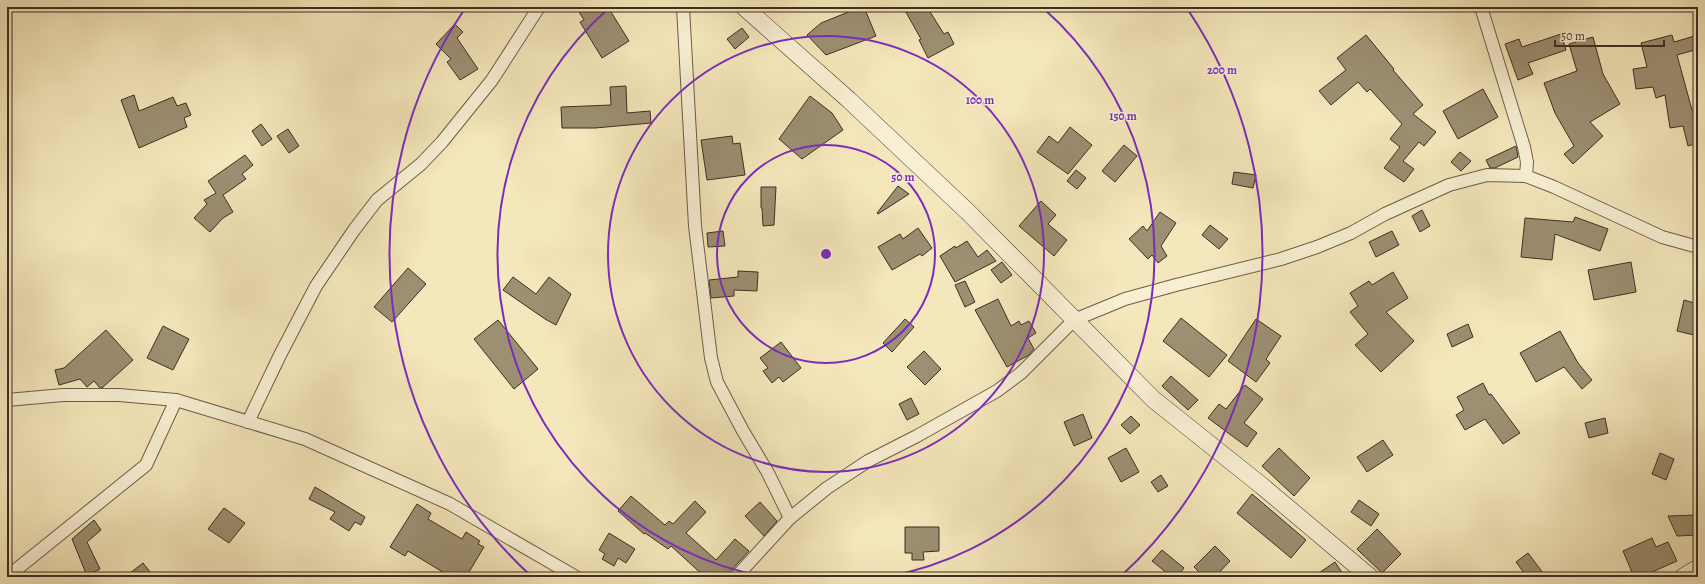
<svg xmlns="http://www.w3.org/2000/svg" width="1705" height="584" font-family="Alegreya,serif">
  <rect width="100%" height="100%" fill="#f4e7bb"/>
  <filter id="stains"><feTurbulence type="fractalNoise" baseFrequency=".005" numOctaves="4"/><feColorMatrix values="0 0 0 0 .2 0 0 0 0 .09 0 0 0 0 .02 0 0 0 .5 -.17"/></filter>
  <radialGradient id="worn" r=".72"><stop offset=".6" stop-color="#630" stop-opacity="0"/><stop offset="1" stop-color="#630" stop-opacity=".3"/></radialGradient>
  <g fill="#9c8f72" stroke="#3d2f22">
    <polygon points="576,7 608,7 629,41 602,58 580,22 584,20"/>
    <polygon points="861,7 864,7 876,36 826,55 807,35 821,23"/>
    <polygon points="903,7 927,7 944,34 948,32 954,44 928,58 919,40 921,39"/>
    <polygon points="455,24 463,32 457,38 478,69 460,80 447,62 451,59 436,44"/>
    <polygon points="742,28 749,37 735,49 727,39"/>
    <polygon points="1561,34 1566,50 1528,63 1533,74 1518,80 1505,44 1519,39 1522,47"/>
    <polygon points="1366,35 1394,69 1393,70 1423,105 1413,114 1436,132 1424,146 1419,142 1403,161 1414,169 1404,182 1384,168 1400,147 1390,139 1402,124 1370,89 1367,92 1358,82 1331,105 1319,91 1346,70 1337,58"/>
    <polygon points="1672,35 1674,42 1698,35 1698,49 1677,55 1692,110 1696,109 1698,116 1698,143 1688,146 1683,126 1670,128 1665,95 1656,98 1653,87 1636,89 1633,69 1647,67 1641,43"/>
    <polygon points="1593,37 1603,74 1620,104 1590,122 1603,136 1573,164 1564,154 1574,146 1555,113 1544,83 1577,71 1569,44"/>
    <polygon points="626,86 627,113 650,111 651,123 595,128 562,128 561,107 611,105 610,87"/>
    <polygon points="1483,89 1498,117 1458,139 1443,111"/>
    <polygon points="134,95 139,111 173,97 177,106 186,103 191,115 184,118 187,127 139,148 121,100"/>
    <polygon points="810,96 832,113 843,130 802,159 779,139"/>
    <polygon points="261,124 272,139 262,146 252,131"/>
    <polygon points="1070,127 1092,145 1068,174 1037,152 1049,136 1058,143"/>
    <polygon points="288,129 299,146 289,153 277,136"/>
    <polygon points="732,136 733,144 740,143 745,175 707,180 701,140"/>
    <polygon points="1124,145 1137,156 1115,182 1102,171"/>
    <polygon points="1516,146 1518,157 1495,168 1490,168 1486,160"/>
    <polygon points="1460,152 1471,161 1461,171 1451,162"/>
    <polygon points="245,155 253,165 242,174 246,179 223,195 233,212 223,218 210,232 194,218 207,204 204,200 216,193 208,181"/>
    <polygon points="1076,170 1086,178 1077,189 1067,181"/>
    <polygon points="1234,172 1256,175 1253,188 1232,184"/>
    <polygon points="898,186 909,194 878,214 877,213"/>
    <polygon points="761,187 776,187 774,225 763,226 762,208 761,208"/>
    <polygon points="1041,201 1056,215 1048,224 1067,240 1054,256 1019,226"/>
    <polygon points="1422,210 1430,226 1420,232 1412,216"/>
    <polygon points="1160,212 1176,223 1161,246 1167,256 1158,263 1152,255 1148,259 1129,239 1143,226 1147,231"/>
    <polygon points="1575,217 1608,229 1600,251 1555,234 1552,260 1521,257 1525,218 1573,222"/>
    <polygon points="1210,225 1228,239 1219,249 1202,235"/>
    <polygon points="918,228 932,248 922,256 920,254 892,270 878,247 900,234 903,239"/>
    <polygon points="723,231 725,246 708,247 707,233"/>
    <polygon points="1392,231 1399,245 1376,257 1369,242"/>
    <polygon points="967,241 978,257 987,250 996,261 955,282 940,256 955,246 956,248"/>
    <polygon points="1002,262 1012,275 1001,283 991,270"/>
    <polygon points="1631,262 1636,292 1594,300 1588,270"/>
    <polygon points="408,268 426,284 392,322 374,307"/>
    <polygon points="738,271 758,272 757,291 734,290 734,296 711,298 709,280 738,277"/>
    <polygon points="1393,272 1408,298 1386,312 1414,341 1381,372 1355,345 1368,334 1350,312 1358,306 1350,293 1369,281 1372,285"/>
    <polygon points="513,277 536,294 549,277 571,294 556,325 545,319 503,290"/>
    <polygon points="965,281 975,302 965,307 955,285"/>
    <polygon points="998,299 1011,326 1019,321 1021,325 1029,321 1036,333 1028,338 1034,349 1029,355 1007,367 975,310"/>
    <polygon points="1684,300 1698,304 1698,336 1677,331"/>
    <polygon points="1181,318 1227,355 1209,377 1163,341"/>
    <polygon points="905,319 914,327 892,352 883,343"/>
    <polygon points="1256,319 1281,336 1266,359 1270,363 1256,382 1228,361"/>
    <polygon points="498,320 538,369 514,389 474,339"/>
    <polygon points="1468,324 1473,337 1452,347 1447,334"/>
    <polygon points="163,326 189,339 173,370 147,358"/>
    <polygon points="106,330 133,360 102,388 100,388 94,381 87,387 80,379 59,385 55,370 64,368"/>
    <polygon points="1560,331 1578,363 1592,380 1582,389 1564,367 1536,382 1520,353"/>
    <polygon points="781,342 801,368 783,382 779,377 772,383 763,371 768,368 760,358"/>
    <polygon points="924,351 941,369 925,385 907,367"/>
    <polygon points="1171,376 1198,400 1188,410 1162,386"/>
    <polygon points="1483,383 1489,395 1491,394 1520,433 1503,444 1485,419 1465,430 1456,415 1464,410 1457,397"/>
    <polygon points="1245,385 1263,399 1244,423 1257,433 1247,447 1208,418 1219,404 1226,409"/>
    <polygon points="911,398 919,414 907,420 899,404"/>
    <polygon points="1083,414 1092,438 1074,446 1064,422"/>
    <polygon points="1131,416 1140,425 1130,434 1121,425"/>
    <polygon points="1605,418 1608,433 1589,438 1585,423"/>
    <polygon points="1383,440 1393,455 1367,472 1357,457"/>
    <polygon points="1126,448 1139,472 1121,482 1108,458"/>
    <polygon points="1279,448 1310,478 1294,496 1262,466"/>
    <polygon points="1660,453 1674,459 1666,480 1652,474"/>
    <polygon points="1161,475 1168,486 1158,492 1151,482"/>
    <polygon points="315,487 365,517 361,525 355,522 349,531 330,519 335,512 309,499"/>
    <polygon points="1252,494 1306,540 1291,558 1237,513"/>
    <polygon points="631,496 665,525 669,521 673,524 695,501 706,512 686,533 716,560 735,539 749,551 725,577 705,577 671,546 668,549 645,533 644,534 618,511"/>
    <polygon points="1359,500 1379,514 1371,526 1351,512"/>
    <polygon points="760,502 777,521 764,536 745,516"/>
    <polygon points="417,504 431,513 428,519 462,539 466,532 480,541 478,544 484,547 466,577 451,577 408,551 405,556 390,547"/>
    <polygon points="224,508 245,523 229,543 208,529"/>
    <polygon points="1698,515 1698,535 1677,536 1668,516"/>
    <polygon points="94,520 101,530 87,542 100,569 87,576 72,539"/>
    <polygon points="905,527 939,527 939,551 923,552 924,560 912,560 912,553 905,553"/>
    <polygon points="1377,529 1401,554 1382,573 1357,549"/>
    <polygon points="609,533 635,549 626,563 618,558 614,566 602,559 605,554 599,550"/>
    <polygon points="1652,538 1656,547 1668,542 1677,561 1641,577 1634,577 1623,551"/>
    <polygon points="1215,546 1230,561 1215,577 1204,577 1194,567"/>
    <polygon points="1162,550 1184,568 1177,577 1172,577 1152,561"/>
    <polygon points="1528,553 1546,577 1527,577 1516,562"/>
    <polygon points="1335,562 1345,577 1313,577"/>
    <polygon points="143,563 154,577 125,577"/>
  </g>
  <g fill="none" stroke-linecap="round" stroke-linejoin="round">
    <defs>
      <g id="street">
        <polyline points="683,7 695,226 711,358 717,382 743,431 768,473 790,518"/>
        <polyline points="1481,7 1524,147 1527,162 1526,176"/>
        <polyline points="7,400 63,395 119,395 176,400 305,439 450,504 576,577"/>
        <polyline points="248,422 280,355 316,286 354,230 377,200 421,164 442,142 492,80 539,7"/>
        <polyline points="7,577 146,465 176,400"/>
        <polyline points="736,577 790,518 827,488 868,461 917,436 997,391 1021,373 1074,320 1125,299 1176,285 1281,259 1317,247 1351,233 1385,214 1449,185 1487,175 1526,176 1554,187 1662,237 1698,247"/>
      </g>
      <g id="secondary">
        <polyline points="744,7 849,100 968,212 1153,399 1262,486 1370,577"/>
        <polyline points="1683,577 1698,568"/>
      </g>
    </defs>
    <use href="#street" stroke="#6b5d48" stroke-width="14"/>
    <use href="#secondary" stroke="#3d2f22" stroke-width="18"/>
    <use href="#street" stroke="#f8efd3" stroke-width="12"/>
    <use href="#secondary" stroke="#f8efd3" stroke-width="17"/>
  </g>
  <g fill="none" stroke="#7b2cbf" stroke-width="2">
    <circle cx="826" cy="254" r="109"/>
    <circle cx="826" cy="254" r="218"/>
    <path d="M766 577A328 328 0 0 1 609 8M1043 8A328 328 0 0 1 886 577"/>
    <path d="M531 576A437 437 0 0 1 464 10M1188 10A437 437 0 0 1 1121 576"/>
  </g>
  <circle cx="826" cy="254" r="6" fill="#7b2cbf" stroke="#f8efd3" stroke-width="2"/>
  <g font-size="12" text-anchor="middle" font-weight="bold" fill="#7b2cbf" stroke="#f8efd3" stroke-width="3" stroke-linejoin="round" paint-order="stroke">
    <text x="1222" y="74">200 m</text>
    <text x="980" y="104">100 m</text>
    <text x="1123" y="120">150 m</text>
    <text x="903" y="181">50 m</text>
  </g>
  <rect width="1705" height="584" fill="none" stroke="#f4e7bb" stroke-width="24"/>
  <rect x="8" y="8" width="1689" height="568" fill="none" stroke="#3d2f22" stroke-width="2"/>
  <rect x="12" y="12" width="1681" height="560" fill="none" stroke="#3d2f22"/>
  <path d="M1555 40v6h109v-6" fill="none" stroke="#3d2f22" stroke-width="2"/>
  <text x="1561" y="40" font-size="12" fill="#3d2f22" stroke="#f8efd3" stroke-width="3" paint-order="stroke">50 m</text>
  <rect width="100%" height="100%" filter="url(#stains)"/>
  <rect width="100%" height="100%" fill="url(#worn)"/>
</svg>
